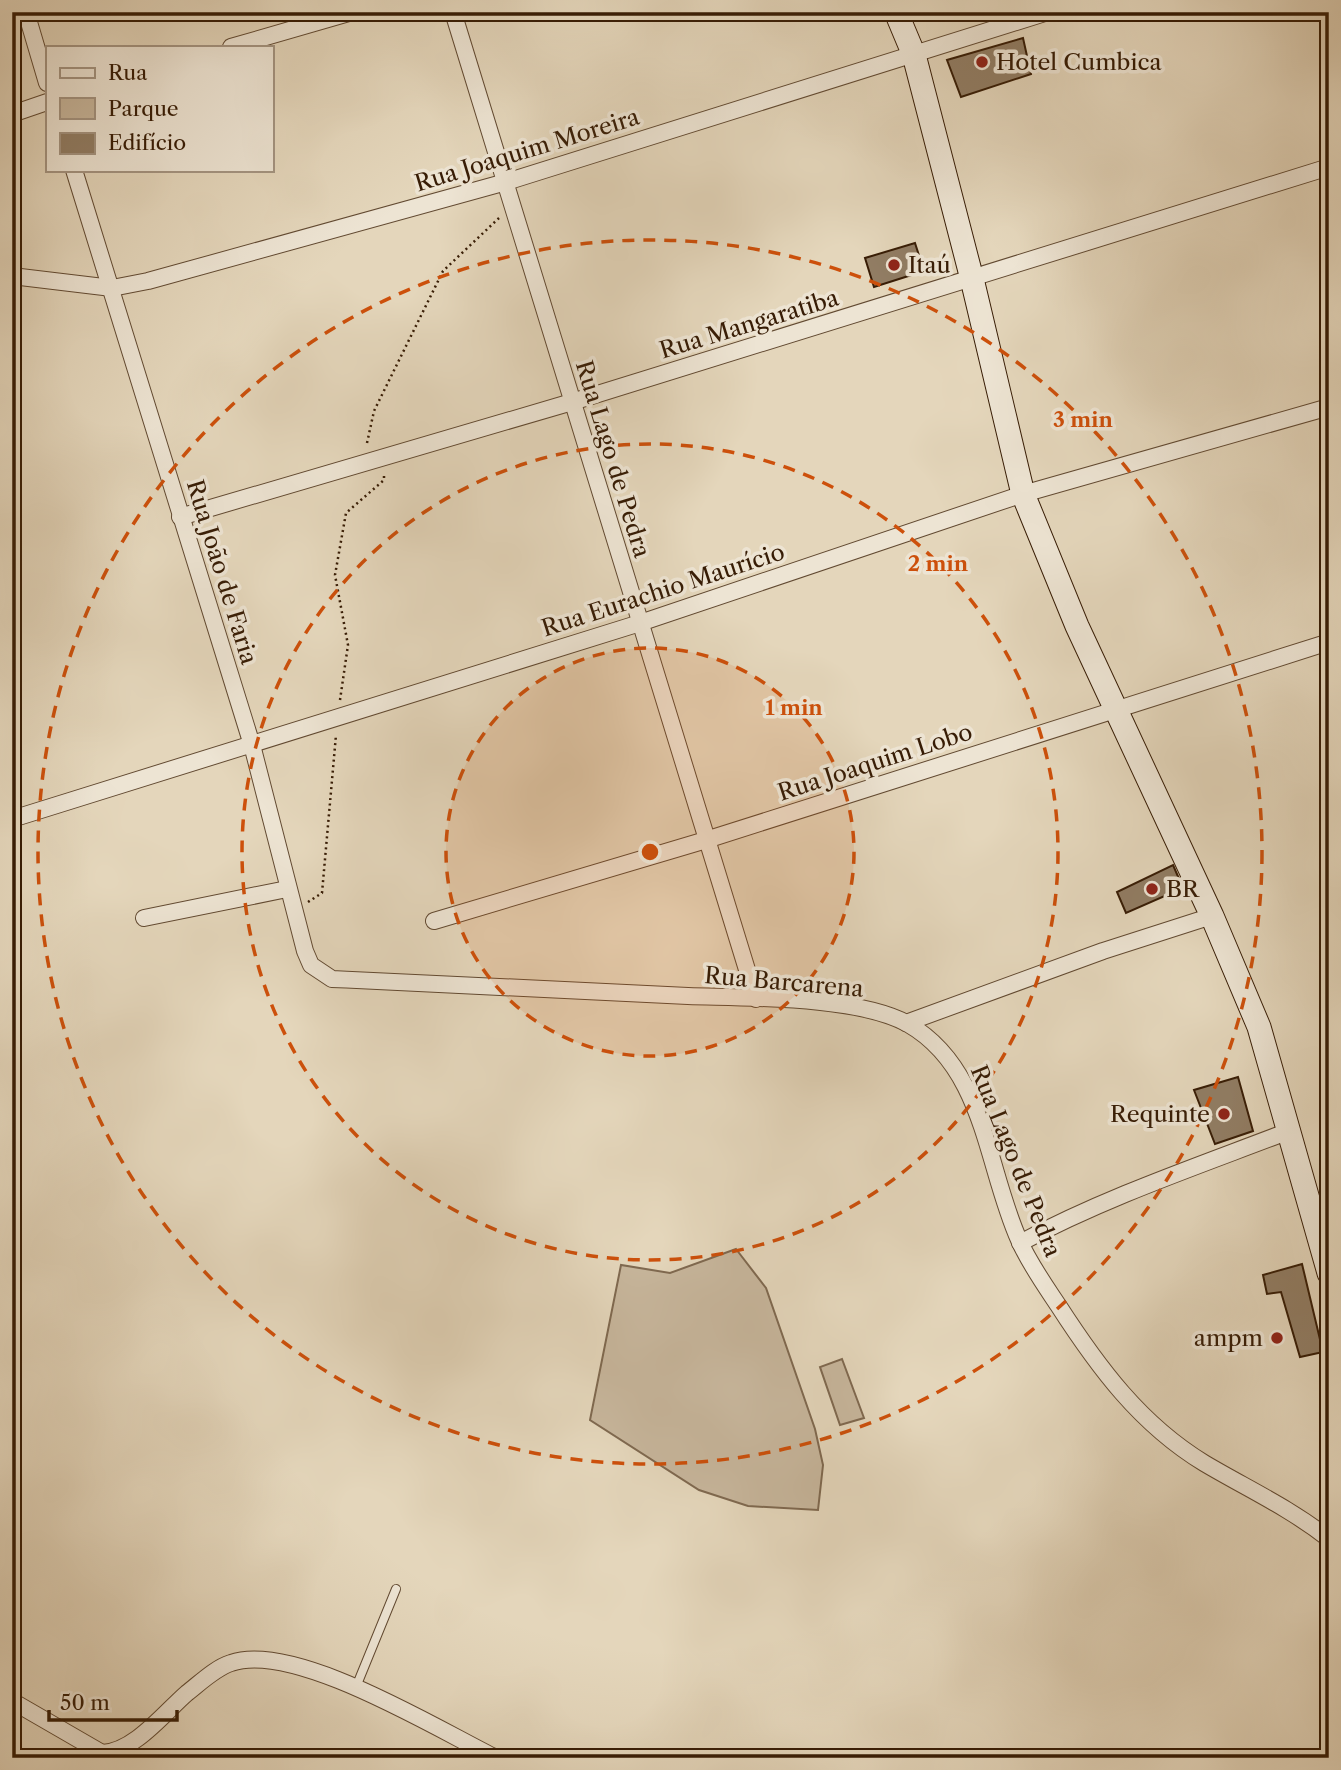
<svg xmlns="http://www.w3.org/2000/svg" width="1341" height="1770" font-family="'Libre Caslon Text',serif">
  <rect width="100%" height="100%" fill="#e4d6bb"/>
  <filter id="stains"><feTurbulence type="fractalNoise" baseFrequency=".00286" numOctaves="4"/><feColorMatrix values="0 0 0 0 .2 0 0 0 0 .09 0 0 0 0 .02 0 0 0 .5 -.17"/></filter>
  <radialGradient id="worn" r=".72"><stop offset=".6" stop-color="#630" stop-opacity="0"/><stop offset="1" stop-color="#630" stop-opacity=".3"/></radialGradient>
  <g fill="#c7b69c" stroke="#7f6950" stroke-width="2">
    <polygon points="736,1249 766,1288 815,1429 823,1465 818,1510 748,1506 699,1490 590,1420 621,1265 670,1273"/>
    <polygon points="842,1359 864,1418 840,1425 820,1367"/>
  </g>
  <g fill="#917d64" stroke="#371c05" stroke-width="2">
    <polygon points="1023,38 1031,74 961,97 947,60"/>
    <polygon points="915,243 924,271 874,287 865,258"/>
    <polygon points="1173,865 1183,888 1126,913 1117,892"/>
    <polygon points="1238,1077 1253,1131 1215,1144 1194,1090"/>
    <polygon points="1302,1264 1323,1352 1300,1357 1281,1292 1267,1294 1263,1275"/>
  </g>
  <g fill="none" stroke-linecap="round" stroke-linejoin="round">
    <defs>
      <polyline id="lane" points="356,1687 396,1589"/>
      <g id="street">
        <polyline points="26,12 47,83"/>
        <polyline points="453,12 756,999"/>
        <polyline points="231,47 352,12"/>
        <polyline points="12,114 47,102"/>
        <path d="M 74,170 L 252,745 L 305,951 L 311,965 L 332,979 C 451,984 570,990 688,996 C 747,998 858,996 908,1024 C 985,1068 986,1167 1019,1240 C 1029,1263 1044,1284 1058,1305 C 1098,1367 1140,1424 1204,1463 C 1246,1488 1290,1508 1329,1539"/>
        <polyline points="12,276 112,288 148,281 506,182 1048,12"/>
        <polyline points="180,517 572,402 1329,167"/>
        <polyline points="12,819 640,623 1023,494 1329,407"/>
        <polyline points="144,918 287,889"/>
        <polyline points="434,921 706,840 1329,642"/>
        <polyline points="906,1023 1103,951 1212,916"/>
        <path d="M 1020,1243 C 1106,1197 1198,1166 1289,1131"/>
        <polyline points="12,1701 102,1753"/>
        <path d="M 102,1753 C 134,1752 164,1713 187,1693 C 200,1683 215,1668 231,1663 C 294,1641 437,1729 496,1758"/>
      </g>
      <polyline id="secondary" points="896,12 914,55 972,279 1023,494 1077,626 1212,916 1259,1027 1329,1273"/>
    </defs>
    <use href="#lane" stroke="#624a32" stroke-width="10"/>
    <use href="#street" stroke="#624a32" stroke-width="18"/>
    <use href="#secondary" stroke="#371c05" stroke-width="25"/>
    <g stroke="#371c05" stroke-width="2.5" stroke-dasharray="2 3.5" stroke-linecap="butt">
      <polyline points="367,443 374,411 443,271 499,218"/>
      <polyline points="340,700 348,645 335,575 346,513 384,480 384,475"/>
      <polyline points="308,902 322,893 336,735"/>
    </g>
    <use href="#lane" stroke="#ede4d3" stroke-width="8"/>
    <use href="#street" stroke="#ede4d3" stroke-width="16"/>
    <use href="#secondary" stroke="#ede4d3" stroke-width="23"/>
  </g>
  <circle cx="650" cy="852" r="204" fill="#cd500b" fill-opacity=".12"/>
  <g fill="none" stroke="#cd500b" stroke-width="3.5" stroke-dasharray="12 9">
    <circle cx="650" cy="852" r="204"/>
    <circle cx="650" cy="852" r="408"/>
    <circle cx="650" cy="852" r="612"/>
  </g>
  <g fill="#8f2418" stroke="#ede4d3" stroke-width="2.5">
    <circle cx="982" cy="62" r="7"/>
    <circle cx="894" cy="265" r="7"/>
    <circle cx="1152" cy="889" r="7"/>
    <circle cx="1224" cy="1114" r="7"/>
    <circle cx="1277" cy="1338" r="7"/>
  </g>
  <g text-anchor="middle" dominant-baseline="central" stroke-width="7" stroke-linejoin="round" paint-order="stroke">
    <g font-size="23" fill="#371c05" stroke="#ede4d3" text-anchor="start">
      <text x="996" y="62">Hotel Cumbica</text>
      <text x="908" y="265">Itaú</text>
      <text x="1166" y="889">BR</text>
      <text x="1210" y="1114" text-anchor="end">Requinte</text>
      <text x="1263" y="1338" text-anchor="end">ampm</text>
    </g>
    <g font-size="23" fill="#371c05" stroke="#ede4d3">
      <text transform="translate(527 150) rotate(-17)">Rua Joaquim Moreira</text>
      <text transform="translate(749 324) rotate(-17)">Rua Mangaratiba</text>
      <text transform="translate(613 459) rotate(73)">Rua Lago de Pedra</text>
      <text transform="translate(222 572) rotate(73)">Rua João de Faria</text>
      <text transform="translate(663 590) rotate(-18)">Rua Eurachio Maurício</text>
      <text transform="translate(875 762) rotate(-18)">Rua Joaquim Lobo</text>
      <text transform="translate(784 982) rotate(5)">Rua Barcarena</text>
      <text transform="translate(1016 1161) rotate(68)">Rua Lago de Pedra</text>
    </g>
  </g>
  <circle cx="650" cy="852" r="10" fill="#cd500b" stroke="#ede4d3" stroke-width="3.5"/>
  <g font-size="21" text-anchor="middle" font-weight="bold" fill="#cd500b" stroke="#ede4d3" stroke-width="7" stroke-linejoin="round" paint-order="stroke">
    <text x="1083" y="427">3 min</text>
    <text x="938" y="571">2 min</text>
    <text x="794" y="715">1 min</text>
  </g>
  <rect width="1341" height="1770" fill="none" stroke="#e4d6bb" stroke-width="42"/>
  <rect x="14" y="14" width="1313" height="1742" fill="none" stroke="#371c05" stroke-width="3.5"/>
  <rect x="21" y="21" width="1299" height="1728" fill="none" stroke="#371c05" stroke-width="2"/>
  <rect x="46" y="46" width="228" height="126" fill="#ede4d3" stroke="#a49481" stroke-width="2"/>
  <rect x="60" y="68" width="35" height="10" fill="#ede4d3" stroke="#a49481" stroke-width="2"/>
  <text x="108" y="80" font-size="21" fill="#371c05">Rua</text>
  <rect x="60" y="98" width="35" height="21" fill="#c7b69c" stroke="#a49481" stroke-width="2"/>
  <text x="108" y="116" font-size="21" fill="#371c05">Parque</text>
  <rect x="60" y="133" width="35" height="21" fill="#917d64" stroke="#a49481" stroke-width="2"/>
  <text x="108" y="150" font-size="21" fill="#371c05">Edifício</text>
  <path d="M49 1710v10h128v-10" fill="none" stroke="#371c05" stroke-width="3.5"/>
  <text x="60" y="1710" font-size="21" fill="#371c05" stroke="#ede4d3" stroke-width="5" paint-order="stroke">50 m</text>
  <rect width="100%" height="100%" filter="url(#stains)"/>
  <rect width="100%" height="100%" fill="url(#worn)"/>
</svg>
